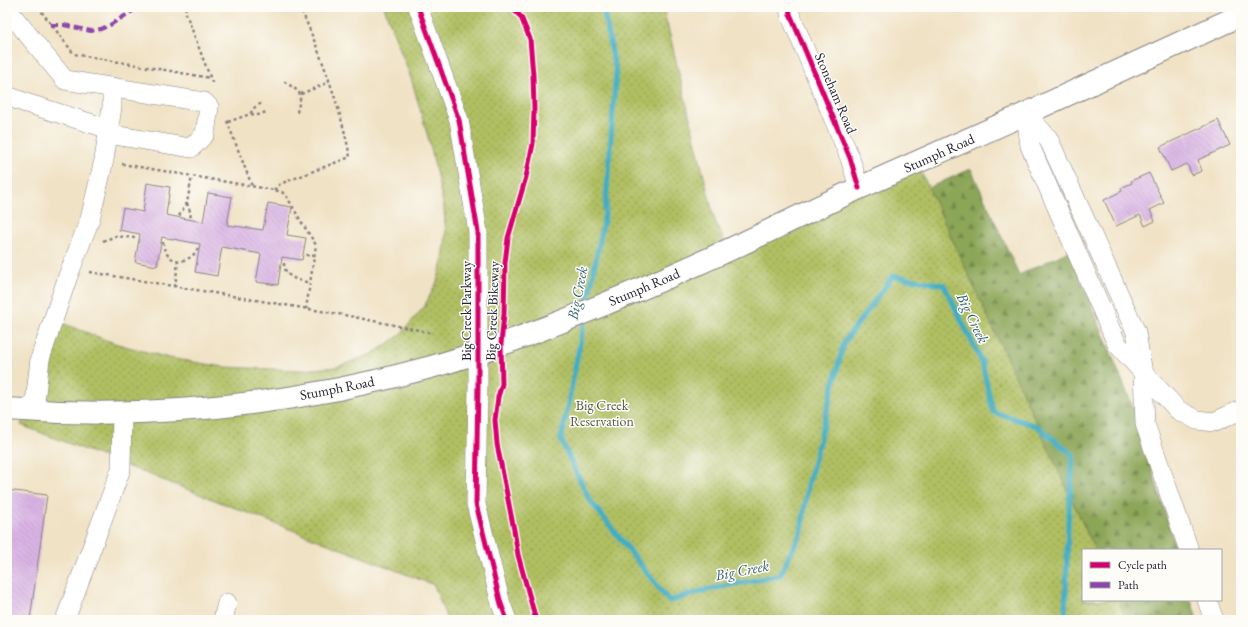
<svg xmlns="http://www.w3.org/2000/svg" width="1248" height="627" font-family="'EB Garamond',serif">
  <defs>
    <pattern id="forest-firs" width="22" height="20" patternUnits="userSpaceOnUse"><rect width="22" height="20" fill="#8ca658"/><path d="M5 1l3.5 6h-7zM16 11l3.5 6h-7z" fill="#72874a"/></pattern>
    <pattern id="park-dots" width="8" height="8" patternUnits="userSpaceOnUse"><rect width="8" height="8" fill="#b0bf62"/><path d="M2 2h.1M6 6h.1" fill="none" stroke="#8f9b52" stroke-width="1.8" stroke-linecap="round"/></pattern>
    <pattern id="building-back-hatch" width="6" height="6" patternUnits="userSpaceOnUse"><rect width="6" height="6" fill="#d9b4e4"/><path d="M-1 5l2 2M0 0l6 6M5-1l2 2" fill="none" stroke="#ba9ac4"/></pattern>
  </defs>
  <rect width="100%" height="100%" fill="#fdfcf7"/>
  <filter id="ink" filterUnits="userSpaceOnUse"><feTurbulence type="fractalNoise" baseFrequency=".025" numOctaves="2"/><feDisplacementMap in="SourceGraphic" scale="8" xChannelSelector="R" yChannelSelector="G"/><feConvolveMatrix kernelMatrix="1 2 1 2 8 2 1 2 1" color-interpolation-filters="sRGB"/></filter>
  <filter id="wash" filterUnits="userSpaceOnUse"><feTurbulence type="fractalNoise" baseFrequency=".012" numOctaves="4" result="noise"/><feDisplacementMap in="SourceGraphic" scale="16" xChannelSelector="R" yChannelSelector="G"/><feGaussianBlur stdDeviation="0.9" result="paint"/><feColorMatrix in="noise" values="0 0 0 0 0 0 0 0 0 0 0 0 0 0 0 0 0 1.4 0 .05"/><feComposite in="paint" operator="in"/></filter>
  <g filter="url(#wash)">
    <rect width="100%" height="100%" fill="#f0e2c5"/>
    <polygon fill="url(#forest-firs)" stroke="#57644a" points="971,169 1019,275 1069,251 1135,412 1176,550 1083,550 1083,600 1191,600 1197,620 518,620 928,188"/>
    <polygon fill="url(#park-dots)" stroke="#69704e" points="384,7 663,7 714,218 728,250 917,163 1095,550 1083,550 1083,600 1118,600 1127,620 447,620 434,585 21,425 62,323 114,343 169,358 224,367 299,370 337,367 372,354 399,336 424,307 437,282 443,259 446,236 444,208 430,144 412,81"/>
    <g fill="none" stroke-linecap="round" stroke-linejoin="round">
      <g stroke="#42adc1" stroke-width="5.5">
        <polyline points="587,305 605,214 616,72 603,7"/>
        <polyline points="585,317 561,440 589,499 669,601 706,590 780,575 801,532 808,486 844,342 893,276 944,285 982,362 993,412 1037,426 1073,455 1068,524 1065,620"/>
      </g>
    </g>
    <g id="blocks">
      <g fill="url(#building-back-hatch)">
        <polygon points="1218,120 1230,145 1198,160 1202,171 1192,175 1187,164 1171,171 1160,147"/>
        <polygon points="1149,173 1164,203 1150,210 1155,221 1145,226 1140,215 1116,226 1104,200 1122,191 1121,188 1132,183 1131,181"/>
        <polygon points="147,183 170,187 166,215 203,222 208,193 232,197 227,225 263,230 268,203 292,207 287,235 306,238 302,260 282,257 278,285 256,282 261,254 222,247 217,276 195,272 200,244 162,237 157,266 135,262 140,234 119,230 123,208 143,212"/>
        <polygon points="7,490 47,495 30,620 7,620"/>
      </g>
    </g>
  </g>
  <g filter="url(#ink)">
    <use href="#blocks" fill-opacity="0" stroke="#898280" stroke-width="1"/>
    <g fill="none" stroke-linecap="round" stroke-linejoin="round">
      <defs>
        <g id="minor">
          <polyline points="418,7 459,120 478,232 478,385 476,504 501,604 507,620"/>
          <polyline points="789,7 790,14 850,158 859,188"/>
          <polyline points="7,9 65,80 204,102 209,107 205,134 191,148 108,134"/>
          <polyline points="7,96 26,103 109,129"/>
          <polyline points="1026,114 1048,138 1136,332 1143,373 1145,424 1189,550"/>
          <polyline points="1026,114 1030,146 1117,344 1178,410 1197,420 1214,422 1241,410"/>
          <polyline points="34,411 40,359 68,276 90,219 104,160 112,107 112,87"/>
          <polyline points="1207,600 1214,620"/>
          <polyline points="65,620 121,469 122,413"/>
          <polyline points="223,620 227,603"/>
        </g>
        <path id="major" d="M 7,409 C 149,420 294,405 431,367 C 478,354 523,337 568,319 C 613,301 658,282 702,262 C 754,239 805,213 857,189 C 913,164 969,139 1025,114 C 1097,81 1169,48 1241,15"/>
      </defs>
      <use href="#minor" stroke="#898280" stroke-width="20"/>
      <use href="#major" stroke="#898280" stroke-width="24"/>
      <g stroke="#898280" stroke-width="2.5" stroke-dasharray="3 3" stroke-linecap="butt">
        <polyline points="38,7 74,54 210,78"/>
        <polyline points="186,7 185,11 213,85"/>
        <path d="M 284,82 L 285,82 C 303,94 302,92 297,112 L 296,113"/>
        <polyline points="301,94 329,82"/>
        <polyline points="251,114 258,115 266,112"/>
        <polyline points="227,121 252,186"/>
        <polyline points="228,122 250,114 255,107 262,103"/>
        <polyline points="122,164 274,190 282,192 287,197 302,223 316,245 306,309"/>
        <path d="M 274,190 L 280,184 L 350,157 C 340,105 321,55 300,7"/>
        <polyline points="187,203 191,214 190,218"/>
        <polyline points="179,216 187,203 192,176"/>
        <polyline points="103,241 116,236 135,238"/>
        <path d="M 163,242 C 164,264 189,267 198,248"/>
        <polyline points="306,255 314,256"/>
        <path d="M 284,263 C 284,278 298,280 310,283"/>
        <polyline points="90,272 344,315 433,333"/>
        <polyline points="175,287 178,261"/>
      </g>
      <use href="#minor" stroke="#fff" stroke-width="19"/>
      <use href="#major" stroke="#fff" stroke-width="22"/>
      <polyline stroke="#8e44ad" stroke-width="4" stroke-dasharray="8 4" stroke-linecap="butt" points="51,25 64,25 91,31 101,29 110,25 139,7"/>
      <defs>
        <g id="cycleway">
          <polyline points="418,7 459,120 478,232 478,385 476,504 501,604 507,620"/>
          <polyline points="511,7 521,17 530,39 533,75 534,109 533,144 526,177 508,238 505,263 504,314 501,344 502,384 498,397 495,420 497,444 514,530 518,555 536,620"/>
          <polyline points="789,7 790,14 850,158 859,188"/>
        </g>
      </defs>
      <use href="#cycleway" stroke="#fdfcf7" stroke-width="8"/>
      <use href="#cycleway" stroke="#d6006c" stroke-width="5"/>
    </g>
  </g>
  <g text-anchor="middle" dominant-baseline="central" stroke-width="3" stroke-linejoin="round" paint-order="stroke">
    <g font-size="14" fill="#22223b" stroke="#fdfcf7">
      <text transform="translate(836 93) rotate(67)">Stoneham Road</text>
      <text transform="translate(939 153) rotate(-24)">Stumph Road</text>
      <text transform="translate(644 287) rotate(-23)">Stumph Road</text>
      <text transform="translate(466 311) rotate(-90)">Big Creek Parkway</text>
      <text transform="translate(492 311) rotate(-88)">Big Creek Bikeway</text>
      <text transform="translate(337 388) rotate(-11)">Stumph Road</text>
    </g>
    <g font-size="14" fill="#545949" stroke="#fdfcf7">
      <text x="602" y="405">Big Creek<tspan x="602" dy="16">Reservation</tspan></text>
    </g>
    <g font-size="15" font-style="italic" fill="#306177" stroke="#fdfcf7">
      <text transform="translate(577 293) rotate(-79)">Big Creek</text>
      <text transform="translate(973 318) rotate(64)">Big Creek</text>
      <text transform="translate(742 570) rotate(-11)">Big Creek</text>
    </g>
  </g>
  <rect width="1248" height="627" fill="none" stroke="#fdfcf7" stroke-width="24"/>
  <rect x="1082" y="549" width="140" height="52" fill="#fdfcf7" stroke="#a5a5ac"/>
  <rect x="1090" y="562" width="20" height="6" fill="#d6006c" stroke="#a5a5ac"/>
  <text x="1118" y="569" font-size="12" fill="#22223b">Cycle path</text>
  <rect x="1090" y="582" width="20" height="6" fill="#8e44ad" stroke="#a5a5ac"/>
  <text x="1118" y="589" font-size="12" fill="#22223b">Path</text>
</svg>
